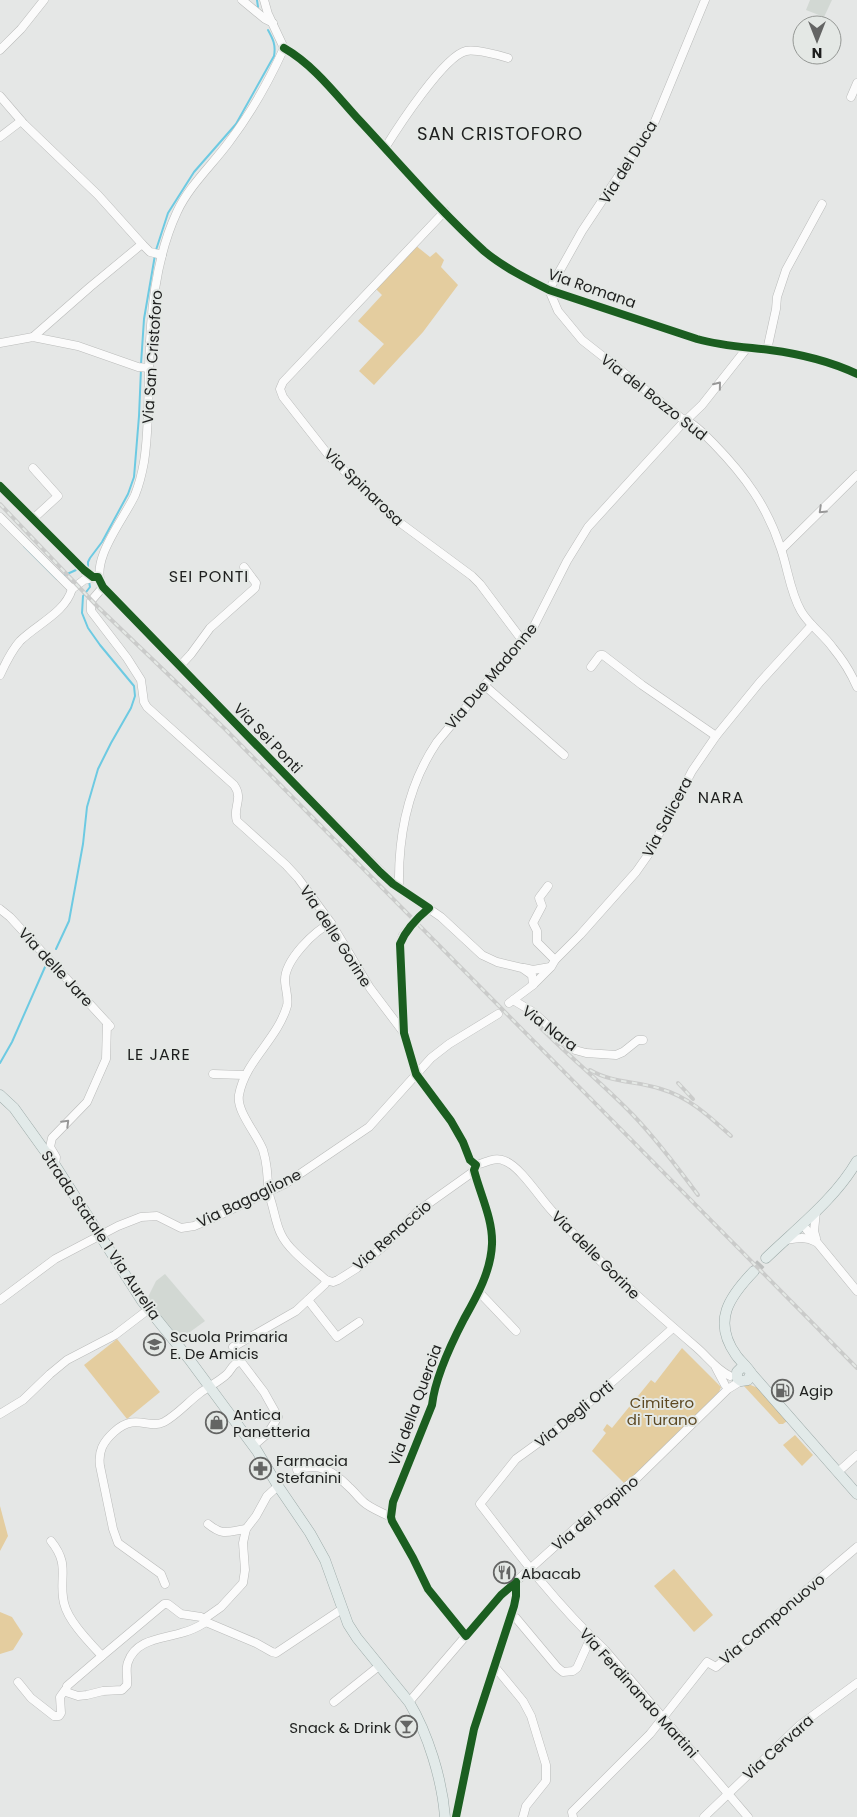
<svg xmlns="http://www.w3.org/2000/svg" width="857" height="1817" font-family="Poppins,sans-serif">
  <rect width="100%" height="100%" fill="#e5e7e6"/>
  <g fill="#d2d8d3">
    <polygon points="810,0 832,0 824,17 806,10"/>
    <polygon points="165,1274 205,1321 179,1340 147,1299 156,1281"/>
  </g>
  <g fill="#e4cd9f">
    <polygon points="415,245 430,257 436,252 444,260 441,267 458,285 423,332 374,385 359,371 384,344 358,321 382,295 375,288"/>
    <polygon points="117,1339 160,1392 127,1419 84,1365"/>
    <polygon points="682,1348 721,1387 719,1392 682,1430 625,1484 592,1451 606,1433 603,1430 607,1424 612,1428 651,1380 655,1383"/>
    <polygon points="748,1384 758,1388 787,1421 783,1424 779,1424 743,1385"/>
    <polygon points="795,1435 813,1455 802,1466 783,1445"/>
    <polygon points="0,1506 8,1536 0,1551"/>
    <polygon points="674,1569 713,1615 694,1632 654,1586"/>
    <polygon points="0,1612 12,1617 23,1634 13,1650 0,1654"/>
  </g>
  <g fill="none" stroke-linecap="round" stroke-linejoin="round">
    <g stroke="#6dcae2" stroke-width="2">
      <polyline points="257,0 258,7"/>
      <path d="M 156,250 L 168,213 L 194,172 L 236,124 L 274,56 C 276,45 273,39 268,30"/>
      <polyline points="141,364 144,319 155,255"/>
      <polyline points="24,546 57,579"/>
      <polyline points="88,569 88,562 90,558 102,542 128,494 134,477 139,416 141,369"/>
      <polyline points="65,575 76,570"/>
      <polyline points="56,949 69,921 83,844 87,807 98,769 111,743 131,708 135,696 134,686 100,645 88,628 82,613 83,596 90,587 89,581"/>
      <polyline points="0,1063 12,1042 45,967"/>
    </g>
    <polyline stroke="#bdbfbe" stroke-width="8" stroke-dasharray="8 4" stroke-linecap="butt" points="412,924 421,915"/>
    <polyline stroke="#bdbfbe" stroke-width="10" stroke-dasharray="10 5" stroke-linecap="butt" points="754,1271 766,1258"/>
    <defs>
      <g id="minor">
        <polyline points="242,0 265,19 273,23"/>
        <path d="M 264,0 L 268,14 L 284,48 C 269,81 251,113 229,142 C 212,165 189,186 177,212 C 155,259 150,317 149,368 C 148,399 149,431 144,462 C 142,473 139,485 135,495 C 124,519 88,562 103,587 L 393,884 L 441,917 L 482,955 L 497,962 L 522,968 L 532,975 L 533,985"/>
        <path d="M 284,48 C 314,65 337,96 360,121 C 401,165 440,211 484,251 C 503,267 527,279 549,290 L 697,339 C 721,346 745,347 770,350 C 800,354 830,361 857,374"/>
        <polyline points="0,50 21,29 44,0"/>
        <polyline points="0,96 24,124 98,195 142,244 150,252 162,255"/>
        <polyline points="851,97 857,83"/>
        <polyline points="0,137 21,121"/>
        <path d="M 385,148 C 398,127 444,56 466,51 C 475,49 499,55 508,58"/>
        <polyline points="445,211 283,382 280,389 283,397 330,457 391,516 472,576 480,584 522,640"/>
        <path d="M 549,290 L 558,311 L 582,340 L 681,418 C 694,423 704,434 714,444 C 745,476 767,506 781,549 C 788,569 790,592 801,611 C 809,625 824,635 833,648 C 843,660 851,673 857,687"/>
        <polyline points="549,290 582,231 655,121 705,0"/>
        <polyline points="33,337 90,287 142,244"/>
        <polyline points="0,343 33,337 78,346 138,367 149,368"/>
        <polyline points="767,350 776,309 777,297 786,270 822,204"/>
        <polyline points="33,468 58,496 34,518"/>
        <polyline points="0,486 84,570 93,577"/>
        <polyline points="0,517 72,589"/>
        <polyline points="782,549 857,475"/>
        <path d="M 103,587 L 91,601 L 91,611 L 127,658 L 141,680 L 144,702 L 147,707 L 234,785 C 244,799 232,808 237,821 L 286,865 L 298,878 L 331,923 L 370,988 L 404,1033"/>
        <polyline points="72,589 84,580 96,577"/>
        <polyline points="179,667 191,654 210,628 255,588 256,583 244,567"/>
        <polyline points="591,667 600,655 603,655 642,685 716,736"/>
        <path d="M 0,675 C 5,664 12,650 20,641 C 37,624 65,613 72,589"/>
        <polyline points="484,685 564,755"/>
        <polyline points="548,886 539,898 542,906 533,923 537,931 537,942 555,960"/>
        <path d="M 399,887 C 398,836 408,785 437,742 L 534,626 L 567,561 L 588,527 L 680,426 L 702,405 L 747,348"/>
        <polyline points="0,909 10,917 110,1026"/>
        <path d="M 331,923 C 314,931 285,960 285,980 C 285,988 289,998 287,1006 C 277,1040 245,1061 239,1095 C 236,1111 257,1134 263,1150 C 267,1163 268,1177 268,1191 C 268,1191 270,1197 270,1198 C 274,1209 276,1225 281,1234 C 288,1250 313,1268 326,1280 L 333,1282 L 338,1280 L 357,1268 L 384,1246 L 418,1211 L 470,1174 L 474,1170 L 476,1165"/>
        <polyline points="412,924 403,935 400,944 404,1033 416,1074 451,1121 463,1142 470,1160 476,1165"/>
        <polyline points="524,968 533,970 550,967"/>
        <polyline points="513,1000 533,1012 575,1050 586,1053 616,1055 623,1052 638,1040 643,1040"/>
        <polyline points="509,1003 533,985 551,967 555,960 580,935 636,872 648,855 692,771 716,736 760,682 812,625"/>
        <polyline points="213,1074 244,1075"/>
        <polyline points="55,1165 56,1157 50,1147 52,1138 87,1102 106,1059 107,1023"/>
        <path d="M 476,1165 C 486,1163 494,1156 505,1161 C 521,1167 541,1200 554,1213 C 598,1262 646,1304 696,1347 C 708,1357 715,1369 730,1376"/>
        <polyline points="816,1211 814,1231 816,1238"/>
        <polyline points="802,1224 857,1291"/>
        <path d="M 786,1240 C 797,1238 806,1236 816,1242"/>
        <polyline points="478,1291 516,1331"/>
        <polyline points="0,1300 55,1259 118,1226 141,1217 157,1216 181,1228 194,1226 218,1216 285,1184 369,1127 431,1058 449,1044 498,1014"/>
        <polyline points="308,1300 337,1337 359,1322"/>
        <path d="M 673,1328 L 567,1422 L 516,1459 L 480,1504 C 519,1555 558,1606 605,1650 L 748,1817"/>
        <polyline points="716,1368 725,1385"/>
        <polyline points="0,1414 23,1400 50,1374 67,1360 115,1335 149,1309"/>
        <polyline points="253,1446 268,1433 278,1417 264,1392 242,1363 239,1362 233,1347 296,1311 325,1284 326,1280"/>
        <path d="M 297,1470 C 319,1462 333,1471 349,1487 C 355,1492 359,1499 366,1504 C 373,1509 382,1513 391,1517"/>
        <polyline points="838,1472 857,1455"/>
        <path d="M 208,1524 C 224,1537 228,1531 246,1529"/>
        <path d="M 51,1541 C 71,1566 58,1577 64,1603 C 68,1621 90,1643 102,1656 L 67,1686 L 66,1692 L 78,1696 L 87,1695 L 103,1691 L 122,1690 L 127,1685 C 128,1677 125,1669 128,1662 C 136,1639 162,1639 181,1633 C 190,1631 198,1627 206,1622"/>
        <path d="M 165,1584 L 161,1574 L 118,1543 L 113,1529 L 100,1466 C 98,1451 103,1442 114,1432 C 136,1412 148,1430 164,1422 C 177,1415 188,1402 200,1393 C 208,1387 218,1382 226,1375 C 231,1371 232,1364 239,1362"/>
        <polyline points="511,1616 516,1618 557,1667 563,1672 573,1671 577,1668 591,1637"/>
        <polyline points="204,1619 221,1607 243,1583 245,1570 243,1543 246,1529 256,1516 267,1496 278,1486"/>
        <path d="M 466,1636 L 428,1589 L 413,1558 L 392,1521 L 391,1517 L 393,1502 L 432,1405 C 435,1378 451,1344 464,1319 C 477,1296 491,1271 492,1244 C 493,1219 480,1194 474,1170"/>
        <polyline points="102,1656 164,1604 168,1604 181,1614 201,1617 206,1622 256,1643 272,1652 276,1653 342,1609"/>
        <polyline points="495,1667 523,1701 531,1716 546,1765 546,1781 526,1806 523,1817"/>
        <polyline points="18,1682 31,1698 54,1716 59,1716 61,1713 60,1697 65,1690"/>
        <polyline points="334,1702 379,1666"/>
        <polyline points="409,1702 501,1595 592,1513 637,1478 728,1389 741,1381"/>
        <polyline points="456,1817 474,1729 514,1606 516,1596 516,1582"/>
        <polyline points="573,1817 572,1812 650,1734 707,1662 716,1667 857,1547"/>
        <polyline points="704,1817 800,1725 857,1683"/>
      </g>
      <g id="major">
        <path d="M 0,1095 L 14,1108 L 55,1165 L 142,1301 L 189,1359 L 257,1451 L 278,1486 L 310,1533 L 325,1560 L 348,1624 L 357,1638 L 409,1702 C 428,1734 442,1779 445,1817"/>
        <path d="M 766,1258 C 797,1228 835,1199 857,1161"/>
        <path d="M 746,1368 L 742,1367 L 737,1372 L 737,1378 L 741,1381 L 748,1380 L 751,1373 C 747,1366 740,1361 736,1355 C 712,1321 729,1297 754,1271"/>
        <polyline points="751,1373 857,1494"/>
      </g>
    </defs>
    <use href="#minor" stroke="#babbba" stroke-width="9"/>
    <use href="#major" stroke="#9caaa8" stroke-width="11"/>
    <use href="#minor" stroke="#fbfbfb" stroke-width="8"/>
    <use href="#major" stroke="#e2eae9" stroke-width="10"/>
    <defs>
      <g id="rail">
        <polyline points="0,504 97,606 225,729 857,1368"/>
        <path d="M 536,1023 C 567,1055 602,1083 633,1115 C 657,1140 678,1168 698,1195"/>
        <path d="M 590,1070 C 612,1083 637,1081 661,1089 C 689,1097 710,1117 731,1136"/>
        <polyline points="678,1083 693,1099"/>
      </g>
    </defs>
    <use href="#rail" stroke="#cacbca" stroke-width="4"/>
    <use href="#rail" stroke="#e4e8e5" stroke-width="2" stroke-dasharray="5.5" stroke-linecap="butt"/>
    <defs>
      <g id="cycleway">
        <path d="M 284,48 C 314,65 337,96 360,121 C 401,165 440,211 484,251 C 503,267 527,279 549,290 L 697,339 C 721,346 745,347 770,350 C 800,354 830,361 857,374"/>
        <path d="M 0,486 L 84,570 L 93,577 L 98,577 L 103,587 L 380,872 L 393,884 L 429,908 C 417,918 406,929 400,944 L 404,1033 L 416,1074 L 451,1121 L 463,1142 L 470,1160 L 476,1165 L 474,1170 C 480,1194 493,1219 492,1244 C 491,1271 477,1296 464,1319 C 451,1344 435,1378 432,1405 L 393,1502 L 391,1517 L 392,1521 L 413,1558 L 428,1589 L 466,1636 L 501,1595 L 516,1582"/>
        <polyline points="456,1817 474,1729 514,1606 516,1596 516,1582"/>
      </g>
    </defs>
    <use href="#cycleway" stroke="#e4e8e5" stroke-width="11"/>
    <use href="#cycleway" stroke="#1b5e20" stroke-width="8"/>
  </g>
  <defs><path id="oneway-chevron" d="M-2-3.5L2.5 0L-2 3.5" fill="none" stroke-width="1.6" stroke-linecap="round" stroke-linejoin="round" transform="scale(1.25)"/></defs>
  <g stroke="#989898">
    <use href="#oneway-chevron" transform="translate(718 385) rotate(-51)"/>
    <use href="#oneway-chevron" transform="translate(822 510) rotate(136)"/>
    <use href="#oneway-chevron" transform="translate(66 1123) rotate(-45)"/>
  </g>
  <defs>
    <symbol id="school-ring" viewBox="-11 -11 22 22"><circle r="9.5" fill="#e4e8e5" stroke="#646564" stroke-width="1.5"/><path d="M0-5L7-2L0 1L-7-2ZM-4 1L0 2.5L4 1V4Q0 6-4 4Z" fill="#646564"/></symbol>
    <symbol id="fuel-ring" viewBox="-11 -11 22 22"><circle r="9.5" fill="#e4e8e5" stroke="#646564" stroke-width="1.5"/><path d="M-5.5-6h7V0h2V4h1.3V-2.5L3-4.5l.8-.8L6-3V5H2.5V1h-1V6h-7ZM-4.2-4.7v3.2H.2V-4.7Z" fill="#646564"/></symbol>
    <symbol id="shop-ring" viewBox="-11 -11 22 22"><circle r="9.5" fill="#e4e8e5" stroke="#646564" stroke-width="1.5"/><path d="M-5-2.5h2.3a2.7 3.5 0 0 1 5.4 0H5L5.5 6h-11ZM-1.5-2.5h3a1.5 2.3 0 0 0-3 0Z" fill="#646564"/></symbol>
    <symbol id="pharmacy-ring" viewBox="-11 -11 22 22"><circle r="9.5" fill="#e4e8e5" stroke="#646564" stroke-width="1.5"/><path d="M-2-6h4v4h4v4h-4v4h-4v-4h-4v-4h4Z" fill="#646564"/></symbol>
    <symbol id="restaurant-ring" viewBox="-11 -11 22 22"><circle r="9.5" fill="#e4e8e5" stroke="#646564" stroke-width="1.5"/><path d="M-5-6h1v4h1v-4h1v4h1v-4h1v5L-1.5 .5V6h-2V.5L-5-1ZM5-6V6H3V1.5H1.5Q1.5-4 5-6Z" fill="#646564"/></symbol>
    <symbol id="bar-ring" viewBox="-11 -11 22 22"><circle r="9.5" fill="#e4e8e5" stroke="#646564" stroke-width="1.5"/><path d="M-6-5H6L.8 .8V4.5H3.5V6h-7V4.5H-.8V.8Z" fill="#646564"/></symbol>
  </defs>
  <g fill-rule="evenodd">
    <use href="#school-ring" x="142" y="1332" width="25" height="25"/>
    <use href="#fuel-ring" x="770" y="1378" width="25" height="25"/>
    <use href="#shop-ring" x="204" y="1410" width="25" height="25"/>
    <use href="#pharmacy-ring" x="248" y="1456" width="25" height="25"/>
    <use href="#restaurant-ring" x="492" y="1560" width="25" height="25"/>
    <use href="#bar-ring" x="394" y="1714" width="25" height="25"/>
  </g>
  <g text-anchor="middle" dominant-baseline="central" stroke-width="4" stroke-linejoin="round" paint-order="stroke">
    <g font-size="15" fill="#1e1f1e" stroke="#e4e8e5">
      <text transform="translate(628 162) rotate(-58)">Via del Duca</text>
      <text transform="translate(592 288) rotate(19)">Via Romana</text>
      <text transform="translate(152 357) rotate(-86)">Via San Cristoforo</text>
      <text transform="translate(654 397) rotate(38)">Via del Bozzo Sud</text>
      <text transform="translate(364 487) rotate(44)">Via Spinarosa</text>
      <text transform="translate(491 676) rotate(-50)">Via Due Madonne</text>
      <text transform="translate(268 738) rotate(46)">Via Sei Ponti</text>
      <text transform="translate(667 817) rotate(-62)">Via Salicera</text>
      <text transform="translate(336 936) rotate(57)">Via delle Gorine</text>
      <text transform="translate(56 967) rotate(47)">Via delle Jare</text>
      <text transform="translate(550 1028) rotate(37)">Via Nara</text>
      <text transform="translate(249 1198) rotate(-26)">Via Bagaglione</text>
      <text transform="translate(101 1235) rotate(56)">Strada Statale 1 Via Aurelia</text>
      <text transform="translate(392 1235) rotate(-41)">Via Renaccio</text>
      <text transform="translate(596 1255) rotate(45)">Via delle Gorine</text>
      <text transform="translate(415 1405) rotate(-70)">Via della Quercia</text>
      <text transform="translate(574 1414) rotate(-39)">Via Degli Orti</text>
      <text transform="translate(595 1513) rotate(-40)">Via del Papino</text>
      <text transform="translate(772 1619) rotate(-40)">Via Camponuovo</text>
      <text transform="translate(639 1693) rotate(48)">Via Ferdinando Martini</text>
      <text transform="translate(778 1747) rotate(-42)">Via Cervara</text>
    </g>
    <g font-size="15" fill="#1e1f1e" stroke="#e4e8e5" text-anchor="start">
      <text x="170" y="1336">Scuola Primaria<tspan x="170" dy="17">E. De Amicis</tspan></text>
      <text x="799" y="1390">Agip</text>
      <text x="233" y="1414">Antica<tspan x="233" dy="17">Panetteria</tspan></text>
      <text x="276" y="1460">Farmacia<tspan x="276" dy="17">Stefanini</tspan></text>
      <text x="521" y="1573">Abacab</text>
      <text x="391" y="1727" text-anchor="end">Snack &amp; Drink</text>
    </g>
    <g font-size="15" fill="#5d4923" stroke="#e4e8e5">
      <text x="662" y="1402">Cimitero<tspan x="662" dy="17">di Turano</tspan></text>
    </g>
    <g font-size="16" letter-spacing="1" fill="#1e1f1e" stroke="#e4e8e5">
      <text x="209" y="576">SEI PONTI</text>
      <text x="721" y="797">NARA</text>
      <text x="159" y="1054">LE JARE</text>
    </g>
    <g font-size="18" letter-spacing="1" fill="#1e1f1e" stroke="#e4e8e5">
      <text x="500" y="133">SAN CRISTOFORO</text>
    </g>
  </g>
  <g transform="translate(817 40) rotate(180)"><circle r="24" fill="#e4e8e5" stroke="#959895"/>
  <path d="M0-4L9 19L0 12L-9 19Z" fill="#646564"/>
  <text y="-8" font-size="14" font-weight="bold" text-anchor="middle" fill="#1e1f1e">N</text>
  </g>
</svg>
